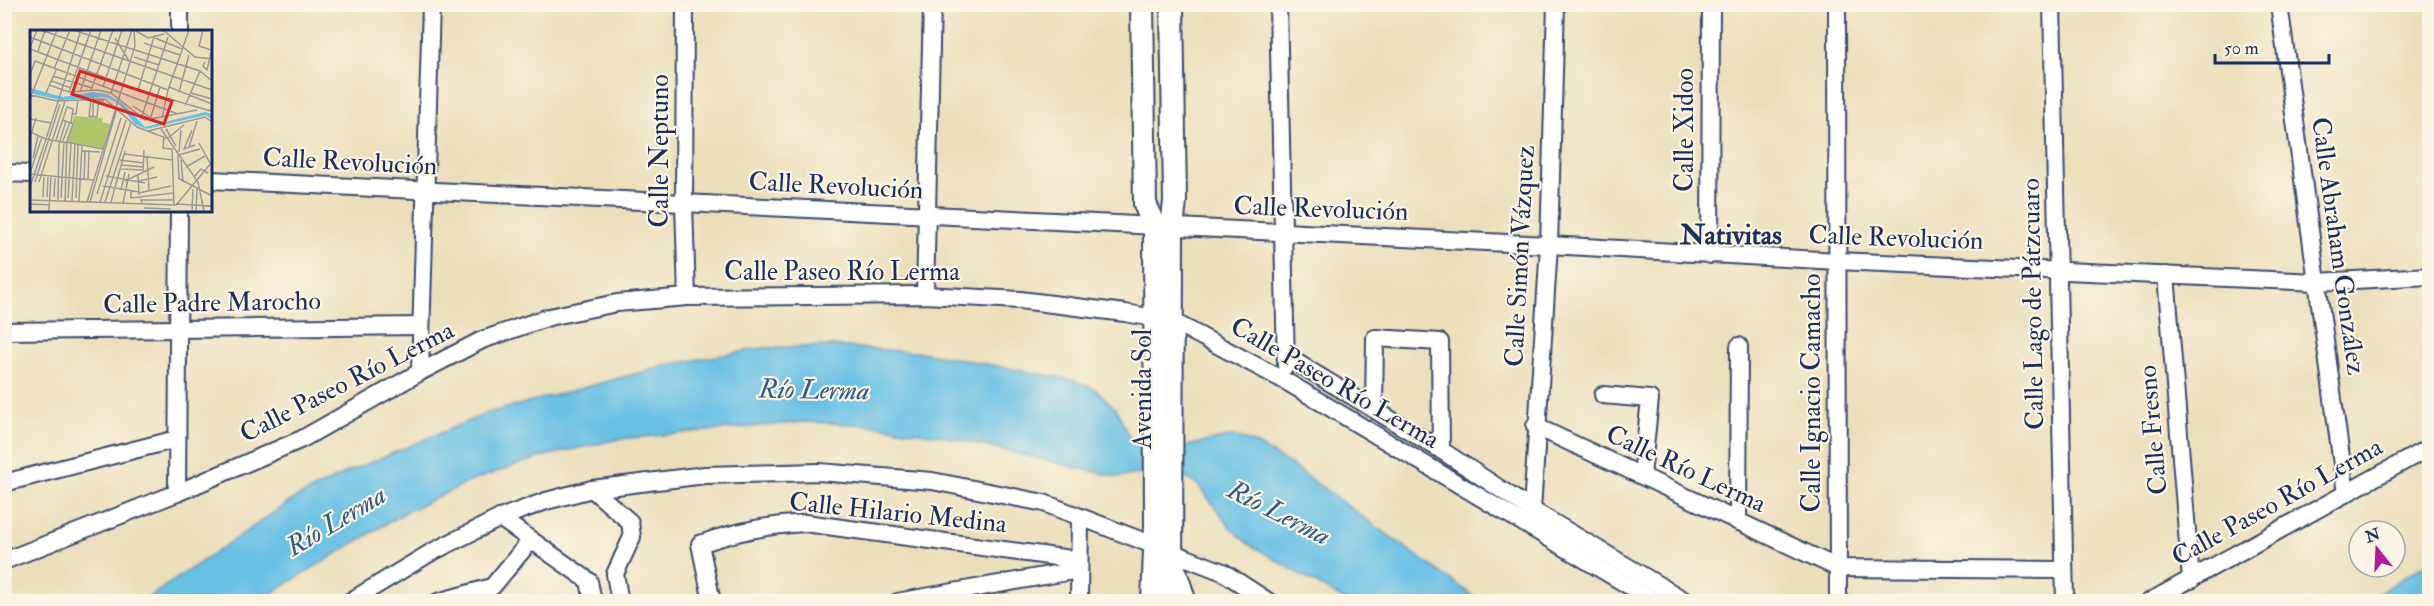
<svg xmlns="http://www.w3.org/2000/svg" width="2434" height="606" font-family="'IM FELL Double Pica',serif">
  <rect width="100%" height="100%" fill="#fcf5e5"/>
  <filter id="ink" filterUnits="userSpaceOnUse"><feTurbulence type="fractalNoise" baseFrequency=".0167" numOctaves="2"/><feDisplacementMap in="SourceGraphic" scale="12" xChannelSelector="R" yChannelSelector="G"/><feConvolveMatrix kernelMatrix="1 2 1 2 8 2 1 2 1" color-interpolation-filters="sRGB"/></filter>
  <filter id="wash" filterUnits="userSpaceOnUse"><feTurbulence type="fractalNoise" baseFrequency=".008" numOctaves="4" result="noise"/><feDisplacementMap in="SourceGraphic" scale="24" xChannelSelector="R" yChannelSelector="G"/><feGaussianBlur stdDeviation="1.35" result="paint"/><feColorMatrix in="noise" values="0 0 0 0 0 0 0 0 0 0 0 0 0 0 0 0 0 1.4 0 .05"/><feComposite in="paint" operator="in"/></filter>
  <g filter="url(#wash)">
    <rect width="100%" height="100%" fill="#ebdfbb"/>
    <g fill="#68c0e5" stroke="#4278a2" stroke-width="1.5">
      <polygon points="833,346 927,353 1073,380 1095,389 1116,409 1132,442 1145,447 1182,447 1233,436 1254,443 1292,466 1480,601 1346,601 1247,543 1231,528 1198,485 1179,474 1158,472 1117,477 939,435 871,425 805,422 619,439 540,457 469,482 404,513 258,601 142,602 294,499 350,471 488,413 672,364 763,348"/>
      <polygon points="2429,562 2429,601 2366,601"/>
    </g>
  </g>
  <g filter="url(#ink)">
    <g fill="none" stroke-linecap="round" stroke-linejoin="round">
      <defs>
        <g id="street">
          <polyline points="685,4 684,204 687,297"/>
          <polyline points="1278,4 1286,366"/>
          <polyline points="1837,4 1838,602"/>
          <polyline points="2052,4 2065,602"/>
          <polyline points="2279,4 2346,494"/>
          <polyline points="180,32 180,4"/>
          <polyline points="4,173 32,174"/>
          <polyline points="210,180 1549,245 1837,261 2317,282 2430,276"/>
          <polyline points="1710,255 1711,4"/>
          <polyline points="2166,275 2191,580"/>
          <polyline points="925,295 932,4"/>
          <polyline points="4,331 421,326"/>
          <polyline points="1286,356 1441,450 1532,510 1687,602"/>
          <polyline points="420,372 431,4"/>
          <polyline points="1603,395 1650,399 1642,476"/>
          <polyline points="1374,408 1375,338 1440,342 1441,450"/>
          <polyline points="1535,426 1838,568 2064,570"/>
          <polyline points="4,483 177,439"/>
          <polyline points="592,489 630,522 632,537 615,574 620,602"/>
          <polyline points="177,493 179,210"/>
          <polyline points="1532,510 1549,245 1556,4"/>
          <polyline points="500,518 589,581 593,602"/>
          <polyline points="1738,522 1739,346"/>
          <polyline points="4,561 177,493 302,439 420,372 482,340 549,317 617,303 687,297 925,295 1020,300 1125,313 1172,321 1287,382 1656,602"/>
          <polyline points="1176,565 1188,602"/>
          <polyline points="349,602 430,553 500,518 546,501 592,489 705,475 819,472 932,481 1044,503 1223,572 1269,602"/>
          <polyline points="438,602 492,587 531,540"/>
          <path d="M 712,602 L 700,544 C 736,531 768,525 805,523 L 1078,560"/>
          <polyline points="897,602 1078,570"/>
          <polyline points="1079,602 1080,517"/>
          <polyline points="2149,602 2430,447"/>
        </g>
        <g id="secondary">
          <polyline points="1142,4 1145,204 1155,227 1156,525 1153,602"/>
          <polyline points="1171,602 1172,228 1175,201 1172,4"/>
        </g>
      </defs>
      <use href="#street" stroke="#3a496c" stroke-width="20"/>
      <use href="#secondary" stroke="#3a496c" stroke-width="26"/>
      <use href="#street" stroke="#fff" stroke-width="16"/>
      <use href="#secondary" stroke="#fff" stroke-width="22"/>
    </g>
  </g>
  <g text-anchor="middle" dominant-baseline="central" stroke-width="4.5" stroke-linejoin="round" paint-order="stroke">
    <g font-size="26" fill="#1b2f5e" stroke="#fcf5e5">
      <text transform="translate(1685 130) rotate(-90)">Calle Xidoo</text>
      <text transform="translate(660 151) rotate(-90)">Calle Neptuno</text>
      <text transform="translate(350 162) rotate(3)">Calle Revolución</text>
      <text transform="translate(836 186) rotate(3)">Calle Revolución</text>
      <text transform="translate(1321 209) rotate(2)">Calle Revolución</text>
      <text transform="translate(1896 238) rotate(2)">Calle Revolución</text>
      <text transform="translate(2338 246) rotate(82)">Calle Abraham González</text>
      <text transform="translate(1520 256) rotate(-87)">Calle Simón Vázquez</text>
      <text x="842" y="272">Calle Paseo Río Lerma</text>
      <text transform="translate(212 303) rotate(-1)">Calle Padre Marocho</text>
      <text transform="translate(2033 304) rotate(-91)">Calle Lago de Pátzcuaro</text>
      <text transform="translate(347 382) rotate(-27)">Calle Paseo Río Lerma</text>
      <text transform="translate(1335 383) rotate(30)">Calle Paseo Río Lerma</text>
      <text transform="translate(1143 389) rotate(-90)">Avenida Sol</text>
      <text transform="translate(1812 393) rotate(-90)">Calle Ignacio Camacho</text>
      <text transform="translate(2153 430) rotate(-95)">Calle Fresno</text>
      <text transform="translate(1686 469) rotate(25)">Calle Río Lerma</text>
      <text transform="translate(2277 502) rotate(-29)">Calle Paseo Río Lerma</text>
      <text transform="translate(898 513) rotate(6)">Calle Hilario Medina</text>
    </g>
    <g font-size="27" font-style="italic" fill="#325a86" stroke="#fcf5e5">
      <text transform="translate(814 390) rotate(1)">Río Lerma</text>
      <text transform="translate(1279 513) rotate(27)">Río Lerma</text>
      <text transform="translate(336 521) rotate(-31)">Río Lerma</text>
    </g>
    <g font-size="28" font-weight="bold" fill="#1b2f5e" stroke="#fcf5e5">
      <text x="1731" y="235">Nativitas</text>
    </g>
  </g>
  <g transform="translate(30 30)">
    <rect width="182" height="182" fill="#ebdfbb"/>
    <path d="M 44,86 L 73,88 L 72,92 L 80,94 L 73,118 L 38,112 Z" fill="#b0c469"/>
    <path d="M 0,58 L 33,67 L 63,62 L 77,64 L 92,73 L 115,97 L 175,82 L 181,84 L 181,89 L 176,85 L 116,99 L 105,94 L 88,73 L 75,67 L 31,70 L 4,64 Z" fill="#68c0e5"/>
    <path fill="none" stroke="#989996" stroke-width="1.5" d="M 11,0 L 182,60M 43,0 L 170,41 L 182,51M 133,0 L 165,27 L 182,29M 173,0 L 169,16 L 181,20M 106,1 L 118,8 L 134,4M 0,7 L 138,60 L 132,88M 85,8 L 99,31M 125,8 L 152,19M 114,13 L 150,25M 0,18 L 7,0M 0,19 L 108,60 L 181,81M 8,21 L 15,0M 104,27 L 129,35M 175,32 L 173,36 L 177,40 L 182,18M 24,39 L 40,0M 0,45 L 5,31 L 148,84M 23,46 L 62,58M 22,51 L 41,58M 19,55 L 39,62 L 67,60 L 81,63 L 115,90 L 167,80M 73,57 L 92,0M 139,57 L 182,74M 61,60 L 83,0M 108,60 L 124,7M 138,60 L 159,0M 39,62 L 61,0M 50,62 L 71,0M 149,62 L 159,25M 16,63 L 26,40M 81,63 L 102,0M 161,63 L 182,69M 1,65 L 27,71 L 75,69 L 107,97 L 136,108M 63,67 L 63,86M 0,69 L 27,0M 61,69 L 59,86 L 67,87 L 69,70 L 74,71M 103,76 L 121,88M 155,76 L 170,41M 42,84 L 46,84 L 48,70M 0,89 L 21,93M 111,89 L 138,7M 33,90 L 43,94 L 37,111 L 35,171M 120,90 L 130,57M 131,99 L 168,152 L 174,181M 136,99 L 146,116M 162,100 L 154,119 L 165,115M 118,101 L 175,87 L 182,92M 0,102 L 16,109 L 51,0M 134,107 L 133,118 L 141,119M 0,108 L 6,88M 137,109 L 154,95M 26,110 L 37,77 L 43,79 L 41,93M 33,111 L 40,92M 36,112 L 73,119M 169,113 L 180,133M 159,117 L 167,91M 142,118 L 144,174M 51,121 L 70,122M 149,122 L 151,100M 94,124 L 142,130M 117,126 L 119,160M 3,128 L 8,106M 90,130 L 113,133M 151,130 L 153,152M 92,135 L 113,137M 156,137 L 175,126M 91,139 L 113,140M 113,141 L 114,120M 0,143 L 12,107M 0,144 L 63,150M 108,144 L 109,165M 76,146 L 115,153M 164,147 L 171,139 L 178,143M 148,148 L 182,166M 54,149 L 55,120M 58,149 L 59,120M 149,149 L 148,125 L 170,119M 95,151 L 124,137M 109,151 L 127,147M 5,152 L 30,74M 9,152 L 35,71M 73,156 L 109,162M 0,157 L 16,109 L 38,113M 91,160 L 95,142M 101,161 L 101,168 L 143,163M 109,163 L 141,156M 67,164 L 91,88M 13,167 L 14,147M 17,167 L 18,147M 24,167 L 25,148M 31,168 L 34,113M 38,168 L 41,113M 46,168 L 48,114M 0,170 L 146,175 L 182,132M 28,170 L 29,114 L 36,91M 42,171 L 45,114M 49,171 L 52,115M 57,172 L 105,16 L 104,0M 60,172 L 87,78M 70,172 L 96,90M 75,172 L 101,92M 81,172 L 95,121M 93,173 L 99,144M 112,173 L 111,170 L 144,170M 0,174 L 20,175M 146,174 L 182,176M 114,178 L 141,179M 19,181 L 21,147M 162,181 L 163,159M 166,181 L 167,158"/>
    <path fill="#d62828" fill-opacity="0.15" stroke="#d62828" stroke-width="3" d="M 50,41 L 142,71 L 134,94 L 42,64 Z"/>
    <rect width="182" height="182" fill="none" stroke="#1b2f5e" stroke-width="3"/>
  </g>
  <rect width="2434" height="606" fill="none" stroke="#fcf5e5" stroke-width="24"/>
  <g transform="translate(2377 549) rotate(342)"><circle r="28" fill="#fcf5e5" stroke="#a2a6af" stroke-width="1.5"/>
  <path d="M0-4.5L10 22L0 15L-10 22Z" fill="#b5179e"/>
  <text y="-9" font-size="16" font-weight="bold" text-anchor="middle" fill="#1b2f5e">N</text>
  </g>
  <path d="M2215 54v9h114v-9" fill="none" stroke="#1b2f5e" stroke-width="3"/>
  <text x="2224" y="54" font-size="18" fill="#1b2f5e" stroke="#fcf5e5" stroke-width="4.5" paint-order="stroke">50 m</text>
</svg>
